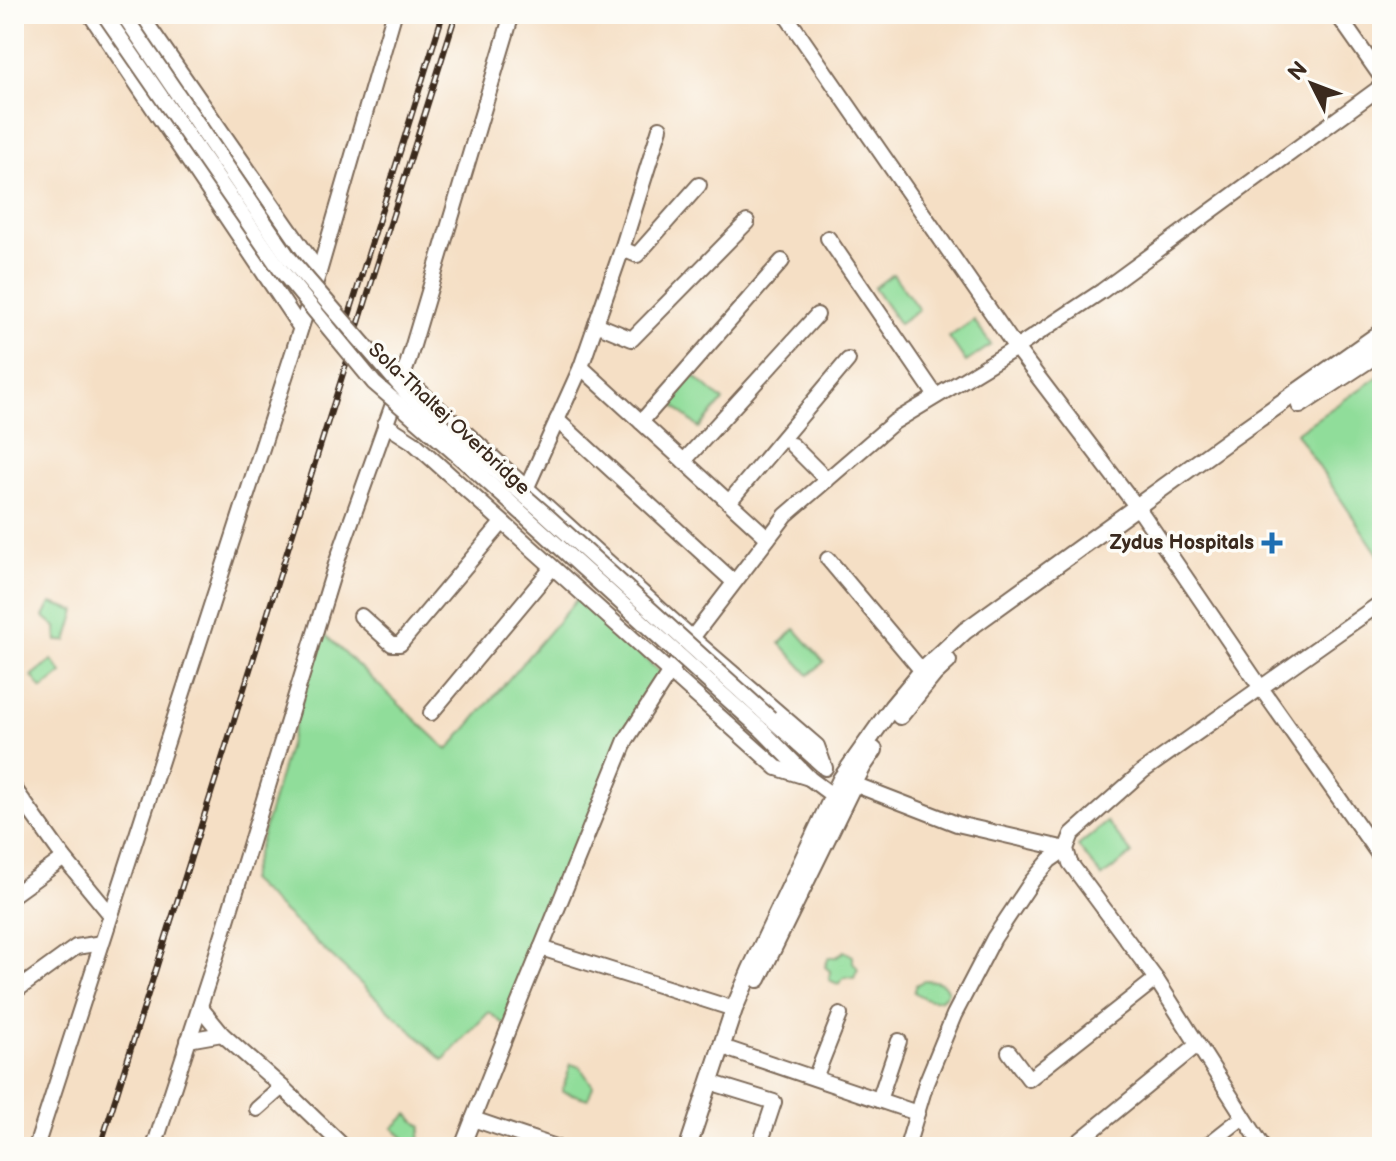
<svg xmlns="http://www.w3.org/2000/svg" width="1396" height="1161" font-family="'Balsamiq Sans',sans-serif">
  <rect width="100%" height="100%" fill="#fdfcf7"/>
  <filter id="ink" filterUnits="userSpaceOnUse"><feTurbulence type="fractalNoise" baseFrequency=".0125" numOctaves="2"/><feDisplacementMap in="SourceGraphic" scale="16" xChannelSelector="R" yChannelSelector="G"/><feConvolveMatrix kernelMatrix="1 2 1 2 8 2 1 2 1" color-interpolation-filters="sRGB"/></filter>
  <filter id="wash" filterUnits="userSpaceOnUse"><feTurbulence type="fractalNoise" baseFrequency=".006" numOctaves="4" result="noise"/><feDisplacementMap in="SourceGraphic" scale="32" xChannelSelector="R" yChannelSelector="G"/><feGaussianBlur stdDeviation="1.8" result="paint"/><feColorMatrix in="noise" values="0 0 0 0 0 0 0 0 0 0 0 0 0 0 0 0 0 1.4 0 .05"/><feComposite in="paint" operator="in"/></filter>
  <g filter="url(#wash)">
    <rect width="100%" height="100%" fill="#f5dfc5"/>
    <g fill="#90dd9a" stroke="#66845c" stroke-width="2">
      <polygon points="893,274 919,310 899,324 874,288"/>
      <polygon points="974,320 991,345 966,362 949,337"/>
      <polygon points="692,374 723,401 699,428 668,400"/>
      <polygon points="1382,374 1382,560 1296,433"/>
      <polygon points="578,598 664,676 624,739 506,1026 489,1012 443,1060 249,880 322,632 448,750"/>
      <polygon points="51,603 76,611 67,641 57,641 56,627 44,617"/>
      <polygon points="795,629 824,662 809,675 780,643"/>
      <polygon points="52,660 62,673 42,689 32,676"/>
      <polygon points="1107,822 1132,854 1102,877 1078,846"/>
      <polygon points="844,951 853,956 853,962 858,969 854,978 845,977 838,984 829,980 830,971 825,967 829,957 837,957"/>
      <path d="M 925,980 C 935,981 944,981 948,991 C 941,1006 925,1000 914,992 L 916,985 Z"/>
      <polygon points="571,1064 580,1067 593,1086 588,1099 562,1091"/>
      <polygon points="408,1114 422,1127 417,1147 414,1147 393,1128"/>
    </g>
  </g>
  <g filter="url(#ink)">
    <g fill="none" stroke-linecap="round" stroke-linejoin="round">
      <defs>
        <g id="minor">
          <polyline points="90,14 300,327"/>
          <polyline points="140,14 319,272"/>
          <polyline points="785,14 1016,348 1143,515 1261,688 1382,859"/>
          <polyline points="1337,14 1382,78"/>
          <polyline points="828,238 936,396"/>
          <polyline points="622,249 660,128"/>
          <polyline points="596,324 632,339 747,222"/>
          <polyline points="581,367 768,538"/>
          <polyline points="403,376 692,638 817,746 825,768"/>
          <polyline points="557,420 734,582"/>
          <polyline points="641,422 782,261"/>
          <polyline points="385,424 413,442 777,768 809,778"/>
          <polyline points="792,445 827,480"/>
          <polyline points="684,461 817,315"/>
          <polyline points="527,487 581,367 622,249 637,255 699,185"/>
          <polyline points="729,502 848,360"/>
          <polyline points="828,559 922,671"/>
          <polyline points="361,616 392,644 400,644 502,523"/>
          <polyline points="431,713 552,568"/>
          <polyline points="770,718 822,765"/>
          <polyline points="762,730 809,778 840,801"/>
          <polyline points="846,781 957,824 1066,849"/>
          <polyline points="14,788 64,858 110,914"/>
          <polyline points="14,894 64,858"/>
          <polyline points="541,948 734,1009"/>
          <polyline points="14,992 76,947 102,943"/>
          <polyline points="200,1007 222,1034 282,1087 344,1147"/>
          <polyline points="188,1040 222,1034"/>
          <polyline points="731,1050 917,1113"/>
          <polyline points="1009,1052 1029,1079 1156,979"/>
          <polyline points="815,1078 840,1015"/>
          <polyline points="719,1085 774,1102 759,1147"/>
          <polyline points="879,1100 899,1041"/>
          <polyline points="257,1109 282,1087"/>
          <polyline points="473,1119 556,1147"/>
          <polyline points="1077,1143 1197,1045"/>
          <polyline points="14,1146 15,1147"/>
          <polyline points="36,1147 319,272 394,14"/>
          <polyline points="154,1147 213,966 337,561 408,362 512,14"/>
          <polyline points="462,1147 513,1017 626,740 692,638 786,515 894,422 1016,348 1102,291 1382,86"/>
          <polyline points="907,1147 926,1083 954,1015 994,938 1032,881 1050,860 1066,849"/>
          <polyline points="1205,1147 1243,1117"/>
          <polyline points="1263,1147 1156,979 1070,863 1066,849 1072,834 1143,771 1382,602"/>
        </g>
        <g id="major">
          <polyline points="1300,405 1382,351"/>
          <polyline points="900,716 934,674 948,661"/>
          <polyline points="758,979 854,783 863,766 874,750"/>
          <polyline points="688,1147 734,1009 751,969 841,779 892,707 922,671 965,631 1233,437 1382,332"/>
        </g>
      </defs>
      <use href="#minor" stroke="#7c6958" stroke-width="18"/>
      <use href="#major" stroke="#7c6958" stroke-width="20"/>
      <use href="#minor" stroke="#fff" stroke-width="14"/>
      <use href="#major" stroke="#fff" stroke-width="16"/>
      <defs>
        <g id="rail">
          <polyline points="346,325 443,14"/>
          <polyline points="100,1147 456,14"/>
        </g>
      </defs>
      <use href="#rail" stroke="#3b2a1e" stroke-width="6"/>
      <use href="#rail" stroke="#fdfcf7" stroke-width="3" stroke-dasharray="9" stroke-linecap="butt"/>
      <defs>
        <g id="minor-bridge">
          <polyline points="104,14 280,269 374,383 471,467 762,730"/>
          <polyline points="123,14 289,258 407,394 543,512 770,718"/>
        </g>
      </defs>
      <use href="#minor-bridge" stroke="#7c6958" stroke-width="18" stroke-linecap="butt"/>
      <use href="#minor-bridge" stroke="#fff" stroke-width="14"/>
    </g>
  </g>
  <path fill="#1f6fb2" stroke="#fdfcf7" stroke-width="3" d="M1268 531h8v8h8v8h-8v8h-8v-8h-8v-8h8z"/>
  <g text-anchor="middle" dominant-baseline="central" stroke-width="7" stroke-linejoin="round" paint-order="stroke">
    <g font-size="20" fill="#3b2a1e" stroke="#fdfcf7">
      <text transform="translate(449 419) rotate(43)">Sola-Thaltej Overbridge</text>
    </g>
    <g font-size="20" font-weight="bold" fill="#3b2a1e" stroke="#fdfcf7" text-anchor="end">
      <text x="1254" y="543">Zydus Hospitals</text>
    </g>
  </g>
  <rect width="1396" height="1161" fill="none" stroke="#fdfcf7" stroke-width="48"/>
  <g transform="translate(1312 84) rotate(312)" stroke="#fdfcf7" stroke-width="6" paint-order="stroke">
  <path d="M0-6L14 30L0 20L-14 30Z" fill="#3b2a1e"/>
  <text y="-12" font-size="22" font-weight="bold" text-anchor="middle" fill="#3b2a1e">N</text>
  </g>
</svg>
